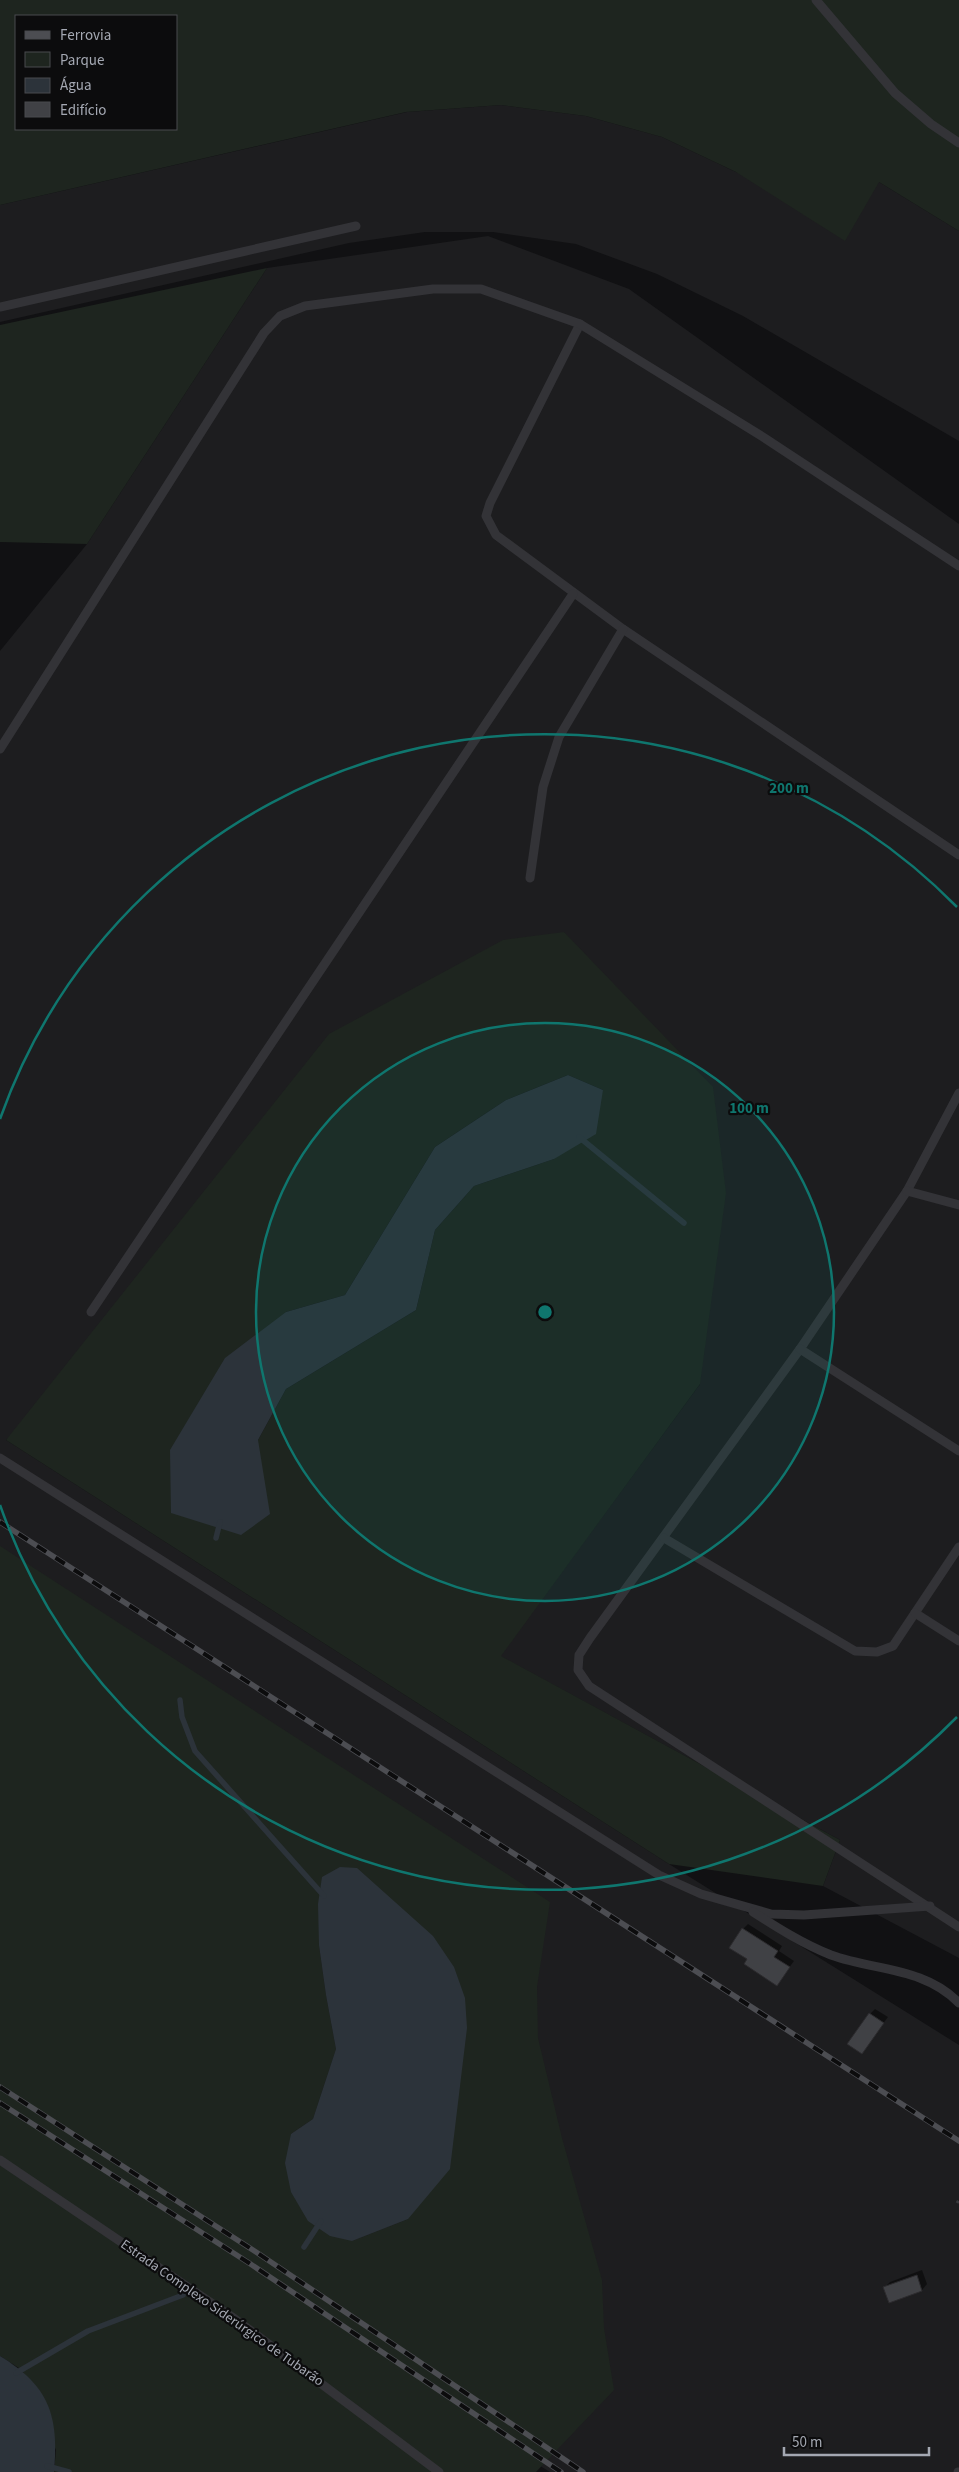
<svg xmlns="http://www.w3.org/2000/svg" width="959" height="2472" font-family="'Source Sans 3',sans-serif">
  <rect width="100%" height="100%" fill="#111113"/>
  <g fill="#1d1d1f">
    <polygon points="501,105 586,116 662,137 736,172 879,182 959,231 959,441 743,316 657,274 576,244 493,232 425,232 349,243 0,322 0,205 407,112"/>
    <polygon points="488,236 629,289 959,524 959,1958 823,1886 840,1840 500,1656 700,1384 564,932 6,1440 669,1864 959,2045 959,2472 550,2472 483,2431 0,2120 0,651 87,544 267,268"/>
  </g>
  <g fill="#1e251f" fill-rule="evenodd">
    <path d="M 0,0 L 959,0 L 959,231 L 879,182 L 845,241 L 736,172 L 662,137 L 586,116 L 501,105 L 406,112 L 0,205 ZM 16,16 L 176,16 L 176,129 L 16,129 Z"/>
    <polygon points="267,268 87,544 0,542 0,325"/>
    <path d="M 564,932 L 713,1087 L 726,1193 L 700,1384 L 501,1656 L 840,1840 L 823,1886 L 669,1864 L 6,1440 L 329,1034 L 503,940 ZM 568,1075 L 603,1090 L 554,1159 L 474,1186 L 435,1230 L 416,1310 L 286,1389 L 258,1440 L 286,1312 L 345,1295 L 435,1147 L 506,1100 Z"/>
    <path d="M 0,1546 L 550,1902 L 537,1987 L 538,2038 L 562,2138 L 602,2280 L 604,2328 L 614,2390 L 536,2472 L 54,2472 L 56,2450 L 22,2370 L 0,2356 ZM 319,1945 L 408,2219 L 352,2241 L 291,2134 L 313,2119 L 336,2049 L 326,1995 Z"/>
  </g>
  <g fill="#2c333a">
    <polygon points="568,1075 603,1090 596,1134 554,1159 474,1186 435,1230 416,1310 286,1389 258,1440 270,1514 241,1535 171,1513 170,1450 225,1358 286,1312 345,1295 435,1147 506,1100"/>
    <polygon points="340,1867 357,1868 433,1936 454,1967 465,1998 467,2028 450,2169 408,2219 352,2241 330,2236 308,2221 291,2192 285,2163 291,2134 313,2119 336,2049 326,1995 319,1945 318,1904 322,1877"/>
    <path d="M 0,2356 C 49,2386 59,2415 54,2472 L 0,2472 Z"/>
  </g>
  <g fill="#0007">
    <polygon points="748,1924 782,1946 779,1951 794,1961 777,1984 749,1959 743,1929"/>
    <polygon points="875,2009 888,2017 862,2052 870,2014"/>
    <polygon points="922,2270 927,2284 922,2290 890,2301 885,2287 890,2282"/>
  </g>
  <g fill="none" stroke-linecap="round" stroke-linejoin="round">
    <g stroke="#2c333a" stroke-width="5.5">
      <polyline points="579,1137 684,1223"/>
      <polyline points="216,1538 220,1522"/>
      <polyline points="180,1700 182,1717 195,1751 324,1896"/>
      <polyline points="304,2247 321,2221"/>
      <polyline points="16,2373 88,2331 183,2295"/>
      <polyline points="47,2466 69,2472"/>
    </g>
  </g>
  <g fill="#404145" stroke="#2c2b2e">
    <polygon points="742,1928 778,1951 774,1957 790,1967 777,1986 744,1964 747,1959 729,1948"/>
    <polygon points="869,2013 884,2023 862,2054 847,2044"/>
    <polygon points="917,2275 922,2291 889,2303 883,2287"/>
  </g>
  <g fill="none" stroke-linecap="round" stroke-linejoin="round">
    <polyline stroke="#393a3e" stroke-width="3" stroke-dasharray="2.5 4" stroke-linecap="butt" points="957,2203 959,2200"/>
    <g stroke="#333337" stroke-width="9">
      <polyline points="816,0 895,93 931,124 959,143"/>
      <polyline points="0,307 356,226"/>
      <polyline points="580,324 490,503 486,516 496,535 623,629 959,855"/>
      <polyline points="0,749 264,333 280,316 305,306 433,289 481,289 580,324 763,437 959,566"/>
      <polyline points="530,878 543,787 559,737 623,629"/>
      <polyline points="959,1093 907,1191 800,1349 590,1638 579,1655 578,1670 589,1686 959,1927"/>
      <polyline points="907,1191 959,1205"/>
      <polyline points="91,1312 573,594"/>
      <polyline points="800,1349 959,1451"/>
      <polyline points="0,1458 659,1875 701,1894 771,1914 804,1915 930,1906"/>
      <polyline points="664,1538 855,1651 877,1652 893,1646 959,1547"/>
      <polyline points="915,1613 959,1641"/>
      <path d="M 753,1912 C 778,1928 803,1944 831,1955 C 875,1971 924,1967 959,2003"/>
      <polyline points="0,2160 235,2319 439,2472"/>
      <polyline points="958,2472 959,2472"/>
    </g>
    <defs>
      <g id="rail">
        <polyline points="0,1522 959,2141"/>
        <polyline points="0,2087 256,2252 583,2472"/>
        <polyline points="0,2103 249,2263 561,2472"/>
      </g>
    </defs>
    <use href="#rail" stroke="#4c4d52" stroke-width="5.5"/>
    <use href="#rail" stroke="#0c0c0d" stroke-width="4" stroke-dasharray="11" stroke-linecap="butt"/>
  </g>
  <circle cx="545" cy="1312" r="289" fill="#0f766e" fill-opacity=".12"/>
  <g fill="none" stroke="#0f766e" stroke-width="2.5">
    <circle cx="545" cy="1312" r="289"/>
    <path d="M957 1717A578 578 0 0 1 0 1505M0 1119A578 578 0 0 1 957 907"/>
  </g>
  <g text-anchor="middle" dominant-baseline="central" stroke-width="4.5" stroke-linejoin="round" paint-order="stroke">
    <g font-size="14" fill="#a4a8b2" stroke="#0c0c0d">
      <text transform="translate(222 2313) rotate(35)">Estrada Complexo Siderúrgico de Tubarão</text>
    </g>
  </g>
  <circle cx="545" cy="1312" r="8" fill="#0f766e" stroke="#0c0c0d" stroke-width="2.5"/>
  <g font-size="15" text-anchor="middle" font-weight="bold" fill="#0f766e" stroke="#0c0c0d" stroke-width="4.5" stroke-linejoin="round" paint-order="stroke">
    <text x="789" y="793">200 m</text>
    <text x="749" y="1113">100 m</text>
  </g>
  <rect x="15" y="15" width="162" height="115" fill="#0c0c0d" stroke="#494a4f"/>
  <rect x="25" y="31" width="25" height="8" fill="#4c4d52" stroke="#494a4f"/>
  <text x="60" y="40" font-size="15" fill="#a4a8b2">Ferrovia</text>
  <rect x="25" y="52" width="25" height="15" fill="#1e251f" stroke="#494a4f"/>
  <text x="60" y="65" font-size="15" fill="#a4a8b2">Parque</text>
  <rect x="25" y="78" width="25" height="15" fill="#2c333a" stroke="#494a4f"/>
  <text x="60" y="90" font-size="15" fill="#a4a8b2">Água</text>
  <rect x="25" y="102" width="25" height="15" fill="#404145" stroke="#494a4f"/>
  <text x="60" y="115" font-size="15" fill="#a4a8b2">Edifício</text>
  <path d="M784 2447v8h145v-8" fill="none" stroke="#a4a8b2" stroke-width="2.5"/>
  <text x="792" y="2447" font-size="15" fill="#a4a8b2" stroke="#0c0c0d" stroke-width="4" paint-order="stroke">50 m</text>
</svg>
